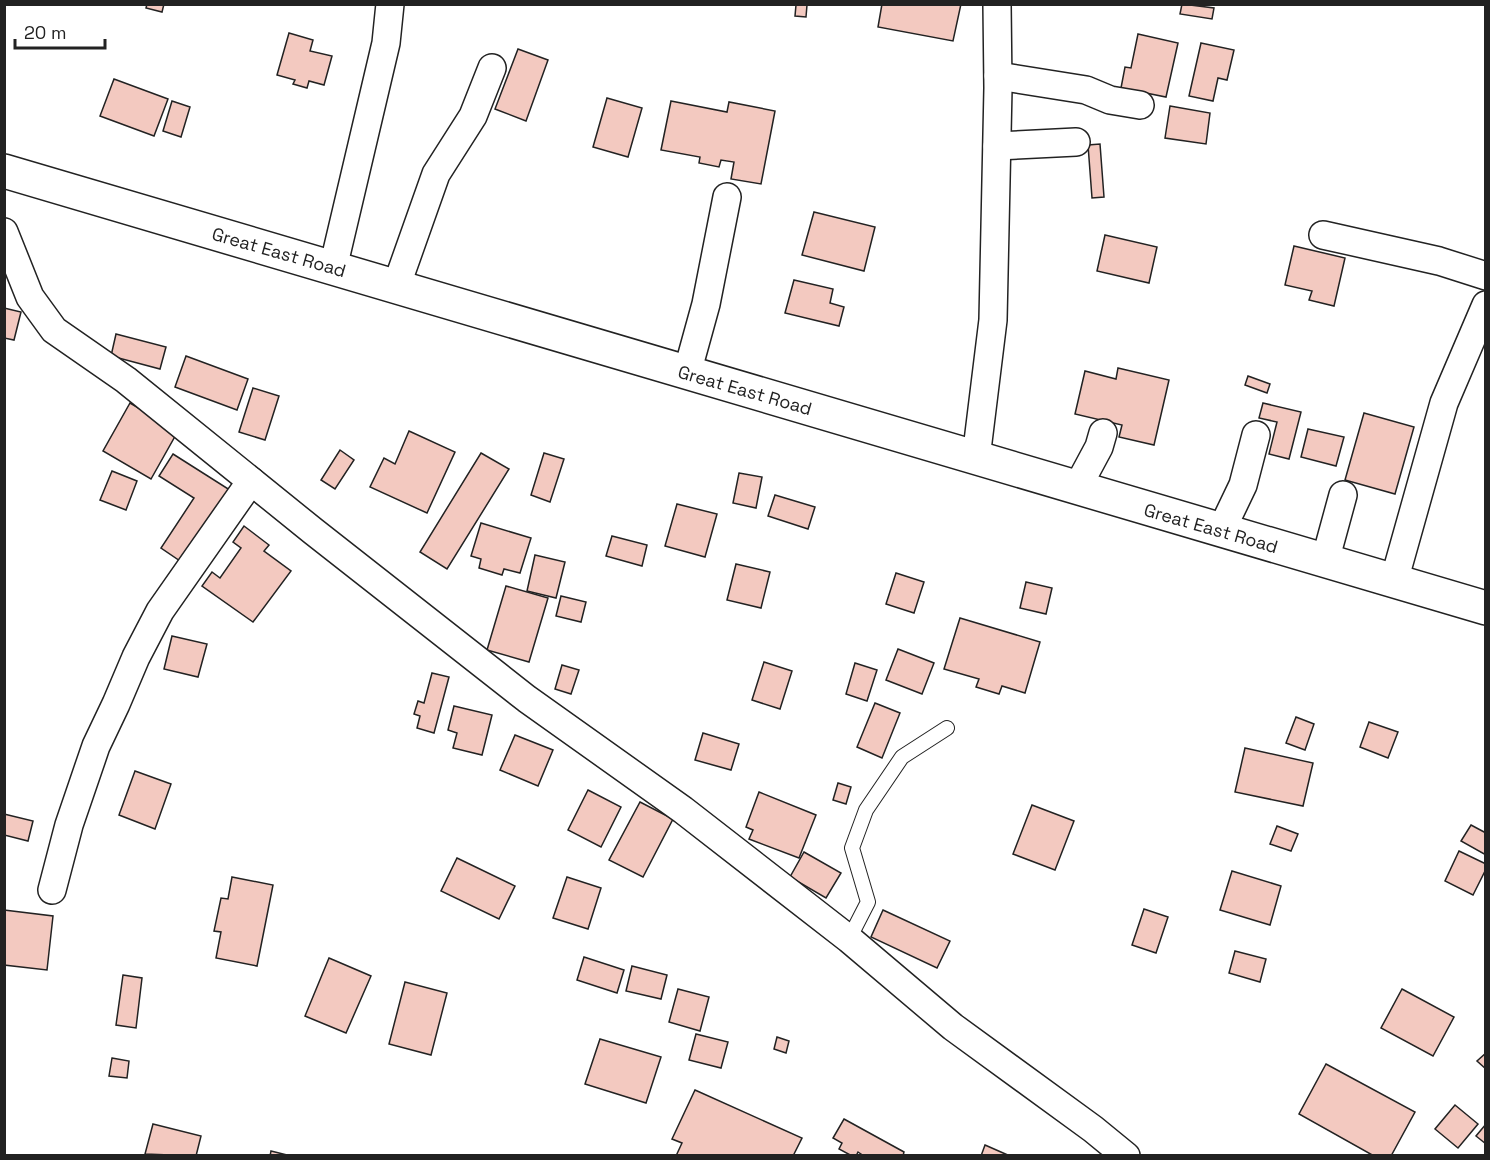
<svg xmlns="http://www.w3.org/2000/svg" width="1490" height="1160" font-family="'Space Grotesk',sans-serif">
  <rect width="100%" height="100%" fill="#fff"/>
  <g fill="#f3c9c0" stroke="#222" stroke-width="1.5">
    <polygon points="147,4 164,4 162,12 146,8"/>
    <polygon points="882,4 961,4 953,41 878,27"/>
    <polygon points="1182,4 1214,8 1212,19 1180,14"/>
    <polygon points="796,5 807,5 806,17 795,16"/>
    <polygon points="289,33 313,40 310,51 332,56 324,85 309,81 307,88 293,84 295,80 277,75"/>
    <polygon points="1138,34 1178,43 1166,97 1121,88 1125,67 1131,68"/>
    <polygon points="1201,43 1234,50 1227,80 1218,78 1213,101 1189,96"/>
    <polygon points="518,49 548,60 526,121 495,109"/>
    <polygon points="114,79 168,99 154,136 100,116"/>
    <polygon points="607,98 642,108 628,157 593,147"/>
    <polygon points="172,101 190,107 181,137 163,131"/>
    <polygon points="671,101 727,112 729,102 775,111 761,184 731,179 734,162 721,160 719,167 699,163 700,157 661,150"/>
    <polygon points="1170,106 1210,113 1206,144 1165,138"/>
    <polygon points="1100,144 1104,197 1092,198 1088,145"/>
    <polygon points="814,212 875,227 864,271 802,255"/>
    <polygon points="1105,235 1157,247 1149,283 1097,271"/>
    <polygon points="1294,246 1345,258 1334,306 1309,300 1312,291 1285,285"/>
    <polygon points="794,280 833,289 830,303 844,307 839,326 785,313"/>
    <polygon points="4,308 21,312 14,340 4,338"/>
    <polygon points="116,334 166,347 160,369 111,356"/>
    <polygon points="186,356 248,379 237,410 175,387"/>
    <polygon points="1118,368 1169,380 1154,445 1119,437 1122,425 1075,414 1085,371 1116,379"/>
    <polygon points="1248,376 1270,384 1267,393 1245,385"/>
    <polygon points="253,388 279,396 265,440 239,432"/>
    <polygon points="130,403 178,431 151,479 103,451"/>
    <polygon points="1263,403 1301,412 1289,459 1269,454 1277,422 1259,418"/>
    <polygon points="1364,413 1414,427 1395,494 1345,480"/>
    <polygon points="1308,429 1344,437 1336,466 1301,457"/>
    <polygon points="409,431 455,452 427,513 370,487 384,458 395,464"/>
    <polygon points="340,450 354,460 335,489 321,480"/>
    <polygon points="481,453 509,469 447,569 420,552"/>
    <polygon points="544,453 564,459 550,502 531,495"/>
    <polygon points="173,454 233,492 186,565 161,548 194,498 159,476"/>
    <polygon points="112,471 137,481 126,510 100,500"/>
    <polygon points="739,473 762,477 756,508 733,503"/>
    <polygon points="775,495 815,507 808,529 768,516"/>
    <polygon points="677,504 717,514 705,557 665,546"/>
    <polygon points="481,523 531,538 520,573 504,569 502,575 479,568 481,559 471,556"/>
    <polygon points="244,526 269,545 264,551 291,571 253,622 202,586 212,572 220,578 241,548 233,542"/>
    <polygon points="612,536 647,545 642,566 606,556"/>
    <polygon points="535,555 565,562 556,598 527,591"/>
    <polygon points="736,564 770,572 761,608 727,600"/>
    <polygon points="896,573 924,582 914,613 886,604"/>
    <polygon points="1026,582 1052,588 1046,614 1020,608"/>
    <polygon points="506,586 548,598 529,662 487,650"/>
    <polygon points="561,596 586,602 581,622 556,616"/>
    <polygon points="960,618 1040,642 1025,693 1002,686 999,694 976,687 979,679 944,669"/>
    <polygon points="172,636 207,644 198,677 164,669"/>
    <polygon points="898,649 934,663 922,694 886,680"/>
    <polygon points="764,662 792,671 780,709 752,700"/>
    <polygon points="855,663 877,670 867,701 846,694"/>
    <polygon points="562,665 579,670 571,694 555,689"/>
    <polygon points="432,673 449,677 434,733 417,728 420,716 414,714 418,701 424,703"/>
    <polygon points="875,703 900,713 882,758 857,747"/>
    <polygon points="454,706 492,715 482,755 453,748 457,733 448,730"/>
    <polygon points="1296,717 1314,724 1305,750 1286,743"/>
    <polygon points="1369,722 1398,732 1388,758 1360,747"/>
    <polygon points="703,733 739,744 731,770 695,760"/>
    <polygon points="515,735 553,750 538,786 500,770"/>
    <polygon points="1245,748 1313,763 1303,806 1235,792"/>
    <polygon points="135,771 171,784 155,829 119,815"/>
    <polygon points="838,783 851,787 846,804 833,800"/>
    <polygon points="588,790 621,807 601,847 568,830"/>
    <polygon points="759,792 816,815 799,858 749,839 753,830 746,827"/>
    <polygon points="640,802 673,819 643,877 609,860"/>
    <polygon points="1032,805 1074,821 1055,870 1013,854"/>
    <polygon points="4,814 33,821 28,841 4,835"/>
    <polygon points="1471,825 1486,833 1486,855 1461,841"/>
    <polygon points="1277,826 1298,834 1291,851 1270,844"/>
    <polygon points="1459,851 1486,864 1486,869 1473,895 1445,881"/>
    <polygon points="804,852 841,873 826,898 790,877"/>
    <polygon points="457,858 515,886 499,919 441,891"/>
    <polygon points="1232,871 1281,886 1270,925 1220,910"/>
    <polygon points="232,877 273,885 257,966 216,958 221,932 214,931 221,898 228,899"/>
    <polygon points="567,877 601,888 588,929 553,918"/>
    <polygon points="1144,909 1168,917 1156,953 1132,945"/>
    <polygon points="4,910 53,916 47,970 4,965"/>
    <polygon points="883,910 950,941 937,968 871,937"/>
    <polygon points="1235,951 1266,959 1260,982 1229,973"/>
    <polygon points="584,957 624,970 617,993 577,980"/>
    <polygon points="329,958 371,976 346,1033 305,1016"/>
    <polygon points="632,966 667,975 661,999 626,991"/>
    <polygon points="123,975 142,978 136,1028 116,1025"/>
    <polygon points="405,982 447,993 431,1055 389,1044"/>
    <polygon points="678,989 709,997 700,1031 669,1022"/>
    <polygon points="1402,989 1454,1017 1433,1056 1381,1028"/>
    <polygon points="696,1034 728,1042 721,1068 689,1060"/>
    <polygon points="777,1037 789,1041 786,1053 774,1049"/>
    <polygon points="600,1039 661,1057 646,1103 585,1084"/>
    <polygon points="1486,1053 1486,1069 1477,1061"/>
    <polygon points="112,1058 129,1061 127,1078 109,1076"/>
    <polygon points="1326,1064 1415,1112 1391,1156 1374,1156 1299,1114"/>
    <polygon points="695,1090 802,1138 793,1156 676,1156 682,1143 672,1139"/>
    <polygon points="1455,1105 1478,1124 1458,1148 1435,1129"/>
    <polygon points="844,1119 904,1152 903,1156 864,1156 858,1152 856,1156 852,1156 839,1149 842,1143 833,1138"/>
    <polygon points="153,1124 201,1136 196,1156 145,1154"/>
    <polygon points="1486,1124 1486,1144 1476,1136"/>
    <polygon points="985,1145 1010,1156 981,1156"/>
    <polygon points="271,1151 291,1156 270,1156"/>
  </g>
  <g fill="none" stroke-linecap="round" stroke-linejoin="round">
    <defs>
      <polyline id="service" points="849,939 868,902 852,848 866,810 902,757 947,728"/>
      <g id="minor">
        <polyline points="998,76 1086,90 1110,100 1140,105"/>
        <polyline points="997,146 1076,142"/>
        <polyline points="4,232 30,297 54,330 126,380 313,531 527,699 683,810 849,939 953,1027 1093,1129 1126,1156"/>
        <polyline points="1323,235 1439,261 1486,276"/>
        <polyline points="333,268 386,43 390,4"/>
        <polyline points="396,287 436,174 473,116 492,68"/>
        <polyline points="687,373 706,304 727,197"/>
        <polyline points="976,458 993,320 998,88 997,4"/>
        <polyline points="1077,488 1099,447 1103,433"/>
        <polyline points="1221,531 1243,485 1256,435"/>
        <polyline points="1325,561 1343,495"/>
        <polyline points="1394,581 1444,403 1486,305"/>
        <polyline points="52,890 69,825 96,746 116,704 136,657 160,611 251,481"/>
      </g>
      <polyline id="trunk" points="4,171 1486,608"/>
    </defs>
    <use href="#service" stroke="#222" stroke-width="16"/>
    <use href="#minor" stroke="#222" stroke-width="30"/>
    <use href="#trunk" stroke="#222" stroke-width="36"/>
    <use href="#service" stroke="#fff" stroke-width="14"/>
    <use href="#minor" stroke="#fff" stroke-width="27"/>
    <use href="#trunk" stroke="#fff" stroke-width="33"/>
  </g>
  <g text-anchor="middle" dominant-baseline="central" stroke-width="4.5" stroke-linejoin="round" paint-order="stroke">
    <g font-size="18" fill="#222" stroke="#fff">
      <text transform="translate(279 252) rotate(16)">Great East Road</text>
      <text transform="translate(745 390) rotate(16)">Great East Road</text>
      <text transform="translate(1211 528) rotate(16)">Great East Road</text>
    </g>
  </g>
  <rect width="1490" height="1160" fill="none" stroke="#222222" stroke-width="12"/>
  <path d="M15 39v9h90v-9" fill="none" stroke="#222222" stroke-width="3"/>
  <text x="24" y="39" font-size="18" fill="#222222" stroke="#ffffff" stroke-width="4.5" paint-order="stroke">20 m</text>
</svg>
